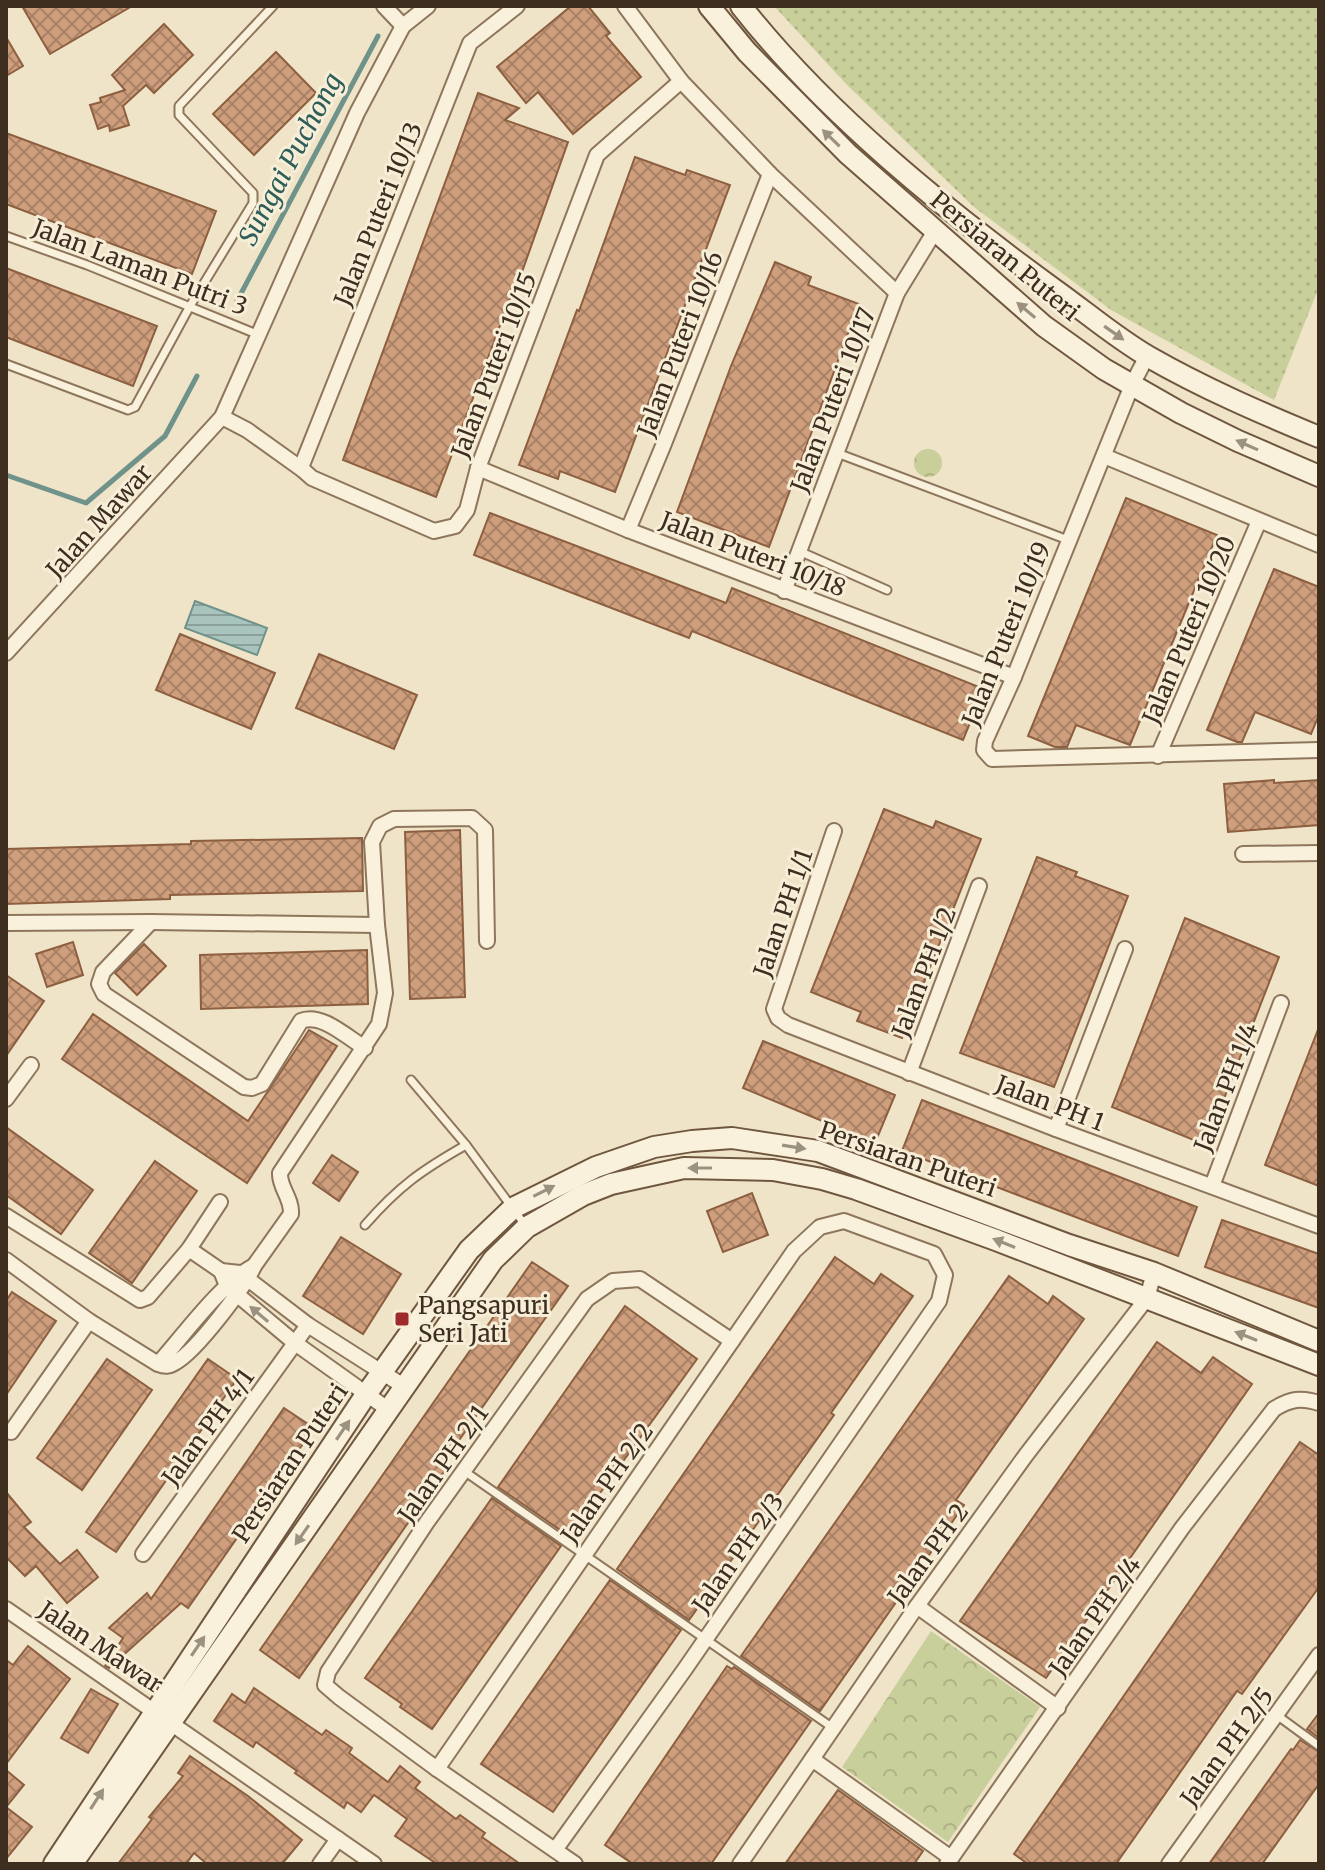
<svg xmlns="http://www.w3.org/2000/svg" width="1325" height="1870" font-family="Merriweather,serif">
  <defs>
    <pattern id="grass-dots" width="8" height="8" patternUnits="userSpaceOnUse" patternTransform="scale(2)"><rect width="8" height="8" fill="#c9cf9b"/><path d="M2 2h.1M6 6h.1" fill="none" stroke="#aeb285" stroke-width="1.8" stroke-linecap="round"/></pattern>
    <pattern id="park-crowns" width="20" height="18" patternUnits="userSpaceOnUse" patternTransform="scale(2)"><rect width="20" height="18" fill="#c9cf9b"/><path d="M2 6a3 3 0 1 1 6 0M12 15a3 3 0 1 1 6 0" fill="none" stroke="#aeb285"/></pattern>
    <pattern id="water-rules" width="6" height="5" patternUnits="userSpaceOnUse" patternTransform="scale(2)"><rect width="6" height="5" fill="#a9c4bc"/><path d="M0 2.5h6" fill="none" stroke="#8ba098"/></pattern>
    <pattern id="building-cross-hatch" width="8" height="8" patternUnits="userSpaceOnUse" patternTransform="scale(2)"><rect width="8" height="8" fill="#cf9f7d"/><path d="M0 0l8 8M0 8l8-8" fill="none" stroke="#a98266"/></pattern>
  </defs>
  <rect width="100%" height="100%" fill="#f0e4c8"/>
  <polygon fill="url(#grass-dots)" points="774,6 1319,6 1319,287 1274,400 1111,310 974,207 847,85"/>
  <g fill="url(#park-crowns)">
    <circle cx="928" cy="463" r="14"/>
    <polygon points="931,1631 1040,1707 948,1842 842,1767"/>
  </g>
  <polygon fill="url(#water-rules)" stroke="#6f938a" stroke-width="2" points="195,601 267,628 257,655 185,628"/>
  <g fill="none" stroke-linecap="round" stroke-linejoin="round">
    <g stroke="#6f938a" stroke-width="5">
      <polyline points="237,301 378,36"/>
      <polyline points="6,475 86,503 165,436 197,376"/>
    </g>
  </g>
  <g fill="url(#building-cross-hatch)" stroke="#8d5f41" stroke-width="2">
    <polygon points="22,6 132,6 50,54"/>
    <polygon points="571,6 588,6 610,33 606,36 641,77 573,134 538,92 526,103 497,67"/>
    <polygon points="164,24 193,55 154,93 146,85 123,106 129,125 110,131 109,125 98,129 90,105 101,102 100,98 125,90 112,75"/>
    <polygon points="6,37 23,66 6,76"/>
    <polygon points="276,52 316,93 254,155 213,114"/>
    <polygon points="478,93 519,108 505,120 568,142 522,272 520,272 436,497 343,460"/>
    <polygon points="6,133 216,211 192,274 6,204"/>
    <polygon points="635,157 685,175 687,170 730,185 615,492 560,471 558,479 519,465 577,310 579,311"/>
    <polygon points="775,262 811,277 808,285 859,304 769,547 677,512 731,366"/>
    <polygon points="6,268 157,326 133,386 6,337"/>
    <polygon points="1126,498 1217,535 1130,745 1076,725 1067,747 1055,747 1028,736"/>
    <polygon points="490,513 726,603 732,588 984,689 963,740 692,631 689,638 474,555"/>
    <polygon points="1274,569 1319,587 1319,715 1311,734 1255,712 1242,742 1237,742 1207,730"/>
    <polygon points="180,634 275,673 251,729 156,690"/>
    <polygon points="319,654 417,695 394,749 296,708"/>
    <polygon points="1274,780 1274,783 1319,780 1319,825 1228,832 1224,784"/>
    <polygon points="884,809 933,828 936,821 981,839 902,1038 857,1021 861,1012 811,992"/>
    <polygon points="460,830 465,997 410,999 405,832"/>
    <polygon points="362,838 363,891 170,895 170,899 6,904 6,849 191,844 191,841"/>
    <polygon points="1037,857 1077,872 1075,876 1128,896 1054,1087 960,1053"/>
    <polygon points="1185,918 1279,957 1206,1145 1112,1107"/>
    <polygon points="73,942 83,975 47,987 36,954"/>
    <polygon points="144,944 166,966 137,995 115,973"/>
    <polygon points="367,950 368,1004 201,1009 200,955"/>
    <polygon points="6,975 44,1001 6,1056"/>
    <polygon points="93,1014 248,1121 309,1030 337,1046 247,1183 62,1059"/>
    <polygon points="1319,1027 1319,1186 1265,1165"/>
    <polygon points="763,1041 895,1095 875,1143 743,1088"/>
    <polygon points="922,1100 1197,1207 1178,1256 902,1151"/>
    <polygon points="6,1127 93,1190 61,1234 6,1195"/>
    <polygon points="332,1155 358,1172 339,1201 313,1183"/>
    <polygon points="155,1161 197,1191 132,1283 89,1253"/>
    <polygon points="752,1193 768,1235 723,1252 707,1211"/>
    <polygon points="1222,1220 1319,1254 1319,1308 1205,1267"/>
    <polygon points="341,1237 401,1274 363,1334 303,1296"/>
    <polygon points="835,1257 874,1284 881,1274 913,1296 831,1413 834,1415 689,1620 617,1569"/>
    <polygon points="532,1262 568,1286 443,1463 448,1466 299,1678 260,1650"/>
    <polygon points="1009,1276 1048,1304 1053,1296 1084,1319 956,1500 964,1505 820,1711 741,1656"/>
    <polygon points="12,1292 56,1321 6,1395 6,1301"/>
    <polygon points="625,1306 697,1359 569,1536 498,1487"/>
    <polygon points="1157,1342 1201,1373 1213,1357 1252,1384 1046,1678 960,1621"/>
    <polygon points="107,1359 152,1390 82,1490 37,1458"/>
    <polygon points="208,1359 237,1379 116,1552 86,1532"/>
    <polygon points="284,1408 314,1428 188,1608 181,1603 109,1668 105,1666 123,1638 109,1628 147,1593 151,1599"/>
    <polygon points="1300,1442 1319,1455 1319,1587 1242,1694 1237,1691 1116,1864 1028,1864 1014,1854"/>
    <polygon points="6,1492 31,1522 24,1527 60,1564 77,1550 98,1577 67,1603 36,1566 25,1576 6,1557"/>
    <polygon points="492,1498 561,1546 432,1729 400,1707 402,1704 365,1678"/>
    <polygon points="610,1580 681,1630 553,1812 481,1764"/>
    <polygon points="28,1646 70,1679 6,1764 6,1660 13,1665"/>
    <polygon points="727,1666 732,1669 734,1667 811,1721 711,1864 633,1864 605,1845"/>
    <polygon points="254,1688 322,1735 326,1730 352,1748 349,1753 388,1782 400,1766 420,1782 415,1788 456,1819 460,1815 485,1833 482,1837 520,1864 437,1864 395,1836 407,1819 374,1795 361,1812 347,1802 344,1808 295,1773 297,1771 256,1742 253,1747 214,1721 232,1694 245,1703"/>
    <polygon points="91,1689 118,1704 88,1753 61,1738"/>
    <polygon points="1319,1713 1319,1738 1307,1729"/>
    <polygon points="1300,1740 1319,1752 1319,1784 1262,1864 1209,1864 1291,1749 1293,1750"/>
    <polygon points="190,1756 248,1796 302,1840 282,1864 207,1864 194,1853 186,1864 118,1864 152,1819 149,1817 183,1776 178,1773"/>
    <polygon points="6,1770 24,1785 6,1807 32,1827 6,1859"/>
    <polygon points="838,1790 923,1851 914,1864 785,1864"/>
  </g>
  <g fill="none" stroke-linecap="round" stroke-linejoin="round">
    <defs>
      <g id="lane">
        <polyline points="6,236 87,265 259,335"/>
        <polyline points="6,364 128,410 135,407 190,306 253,203 253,193 179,115 179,106 273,6"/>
        <polyline points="837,453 1068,540"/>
        <polyline points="799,551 887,590"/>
        <polyline points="411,1080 466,1145 525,1225"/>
        <path d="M 365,1225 C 399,1186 422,1170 466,1145"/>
        <polyline points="464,1471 833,1728"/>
        <polyline points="1278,1716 1319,1746"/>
      </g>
      <g id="street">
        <polyline points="384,6 403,26"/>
        <polyline points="517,6 470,43 302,465 303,470 312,478 434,531 455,526 467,510 478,468 597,155 681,81"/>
        <polyline points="625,6 681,81 770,174 897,293"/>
        <polyline points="1147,356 1132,385 1014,677 985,741 984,750 992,759 1319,750"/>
        <polyline points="222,417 247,430 303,470"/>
        <polyline points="1104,456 1319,545"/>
        <polyline points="478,468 628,530 1014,677"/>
        <polyline points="628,530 663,446 770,174"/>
        <polyline points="784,591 897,293 935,231"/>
        <polyline points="6,653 222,417 357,113 403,26 428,6"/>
        <polyline points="1158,756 1259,521"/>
        <polyline points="834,831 774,1009 778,1018 788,1025 1056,1129 1319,1226"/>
        <polyline points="1243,854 1319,853"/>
        <path d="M 151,922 L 103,972 L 99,984 L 104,994 L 244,1087 L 252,1088 L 262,1084 L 301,1021 C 321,1012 348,1038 365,1048"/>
        <polyline points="6,923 151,922 377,925"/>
        <polyline points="909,1073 979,886"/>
        <polyline points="6,1099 31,1065"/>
        <polyline points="1056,1129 1125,949"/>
        <polyline points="1212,1186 1281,1003"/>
        <polyline points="6,1216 140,1300 148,1297 189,1249 220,1202"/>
        <polyline points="189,1249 221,1271"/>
        <path d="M 6,1260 L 89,1321 L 158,1364 C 166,1367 170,1366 176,1362 C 196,1351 245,1287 254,1266 C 221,1283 184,1335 158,1364"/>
        <path d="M 254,1266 L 291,1214 C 292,1198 279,1187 280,1173 L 379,1024 L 385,993 L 377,925 L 372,842 L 380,826 L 394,819 L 472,818 L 485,830 L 487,941"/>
        <polyline points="389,1410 295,1343 227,1286 221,1271 240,1273 308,1325 405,1387"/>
        <polyline points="11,1432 89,1321"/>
        <polyline points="143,1554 308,1325"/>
        <polyline points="917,1606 1058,1708"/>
        <polyline points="6,1609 374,1864"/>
        <polyline points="812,1759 951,1858"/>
        <polyline points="437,1769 794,1251 820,1227 844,1221 934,1254 945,1275 939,1301 685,1669 555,1850"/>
        <polyline points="320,1864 338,1839"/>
        <polyline points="575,1864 437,1769 339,1697 325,1685 328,1672 427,1522 587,1299 613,1281 640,1279 732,1341"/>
        <polyline points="740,1864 917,1606 1026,1455 1147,1298 1154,1273"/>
        <path d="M 947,1864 L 1182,1528 L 1274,1409 C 1290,1399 1301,1397 1319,1403"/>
        <polyline points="1169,1864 1319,1655"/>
      </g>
      <g id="secondary">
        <polyline points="709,6 747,52 848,154 1044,326 1104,369 1181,413 1238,441 1319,476"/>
        <path d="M 741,6 C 825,113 945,210 1055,290 C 1086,312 1116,338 1149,357 C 1203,388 1261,413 1319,437"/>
        <polyline points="54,1864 365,1396 469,1250 513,1208 596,1167 654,1147 692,1141 732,1138 818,1151 1069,1245 1154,1273 1319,1341"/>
        <polyline points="72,1864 493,1260 527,1227 583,1195 611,1184 684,1168 773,1170 822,1179 856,1189 996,1240 1319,1365"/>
      </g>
    </defs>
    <use href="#lane" stroke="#8d765c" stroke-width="11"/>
    <use href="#street" stroke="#8d765c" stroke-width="18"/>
    <use href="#secondary" stroke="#6f573f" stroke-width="24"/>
    <use href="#lane" stroke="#faf1dc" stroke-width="7"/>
    <use href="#street" stroke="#faf1dc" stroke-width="14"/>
    <use href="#secondary" stroke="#faf1dc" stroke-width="20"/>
  </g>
  <defs><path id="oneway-solid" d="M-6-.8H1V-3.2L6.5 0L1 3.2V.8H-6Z" transform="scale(2)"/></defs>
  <g fill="#9c907e">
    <use href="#oneway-solid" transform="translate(831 138) rotate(-136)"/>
    <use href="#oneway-solid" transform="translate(1026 310) rotate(-140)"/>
    <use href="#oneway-solid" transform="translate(1114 333) rotate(35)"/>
    <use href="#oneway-solid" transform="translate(1247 445) rotate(-156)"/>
    <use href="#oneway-solid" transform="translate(794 1147) rotate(9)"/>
    <use href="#oneway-solid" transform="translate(700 1168) rotate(-180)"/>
    <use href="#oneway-solid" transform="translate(544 1191) rotate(-27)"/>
    <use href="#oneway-solid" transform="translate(1004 1243) rotate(-158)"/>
    <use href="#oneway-solid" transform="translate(259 1314) rotate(-140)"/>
    <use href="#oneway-solid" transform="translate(1246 1336) rotate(-158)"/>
    <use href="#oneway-solid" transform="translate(343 1430) rotate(-56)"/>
    <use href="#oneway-solid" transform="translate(302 1535) rotate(125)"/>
    <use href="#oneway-solid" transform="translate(198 1646) rotate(-56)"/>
    <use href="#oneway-solid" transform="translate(97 1799) rotate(-57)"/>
  </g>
  <rect fill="#9e2a2b" stroke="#f7eed8" stroke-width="3" x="394" y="1311" width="16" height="16" rx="4"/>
  <g text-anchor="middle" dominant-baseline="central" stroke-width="6" stroke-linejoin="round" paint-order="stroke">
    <g font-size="24" fill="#3d2e20" stroke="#f7eed8">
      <text transform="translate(378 214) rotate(-68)">Jalan Puteri 10/13</text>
      <text transform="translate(1005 256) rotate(40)">Persiaran Puteri</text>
      <text transform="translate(140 267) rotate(21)">Jalan Laman Putri 3</text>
      <text transform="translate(680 344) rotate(-69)">Jalan Puteri 10/16</text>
      <text transform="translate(494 365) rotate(-69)">Jalan Puteri 10/15</text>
      <text transform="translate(833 400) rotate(-69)">Jalan Puteri 10/17</text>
      <text transform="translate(99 521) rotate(-48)">Jalan Mawar</text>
      <text transform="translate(753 554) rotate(21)">Jalan Puteri 10/18</text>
      <text transform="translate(1189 630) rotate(-67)">Jalan Puteri 10/20</text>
      <text transform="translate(1006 634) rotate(-68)">Jalan Puteri 10/19</text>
      <text transform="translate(783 913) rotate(-71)">Jalan PH 1/1</text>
      <text transform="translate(924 972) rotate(-69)">Jalan PH 1/2</text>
      <text transform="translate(1226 1087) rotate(-69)">Jalan PH 1/4</text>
      <text transform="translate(1050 1103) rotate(21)">Jalan PH 1</text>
      <text transform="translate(908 1159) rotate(19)">Persiaran Puteri</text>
      <text transform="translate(208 1427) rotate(-54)">Jalan PH 4/1</text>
      <text transform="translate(290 1463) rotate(-56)">Persiaran Puteri</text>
      <text transform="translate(443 1464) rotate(-55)">Jalan PH 2/1</text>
      <text transform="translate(607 1483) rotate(-55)">Jalan PH 2/2</text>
      <text transform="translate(738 1553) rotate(-55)">Jalan PH 2/3</text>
      <text transform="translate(928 1554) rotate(-54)">Jalan PH 2</text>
      <text transform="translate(1095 1616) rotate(-55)">Jalan PH 2/4</text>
      <text transform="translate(101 1647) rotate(34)">Jalan Mawar</text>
      <text transform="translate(1227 1747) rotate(-54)">Jalan PH 2/5</text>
    </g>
    <g font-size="24" fill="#3d2e20" stroke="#f7eed8" text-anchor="start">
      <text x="418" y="1305">Pangsapuri<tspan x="418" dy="28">Seri Jati</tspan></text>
    </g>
    <g font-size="26" font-style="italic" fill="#2f5d5a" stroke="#f7eed8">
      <text transform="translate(290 159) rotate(-62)">Sungai Puchong</text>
    </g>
  </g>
  <rect width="1325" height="1870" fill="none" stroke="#3d2e20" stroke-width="16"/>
</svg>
